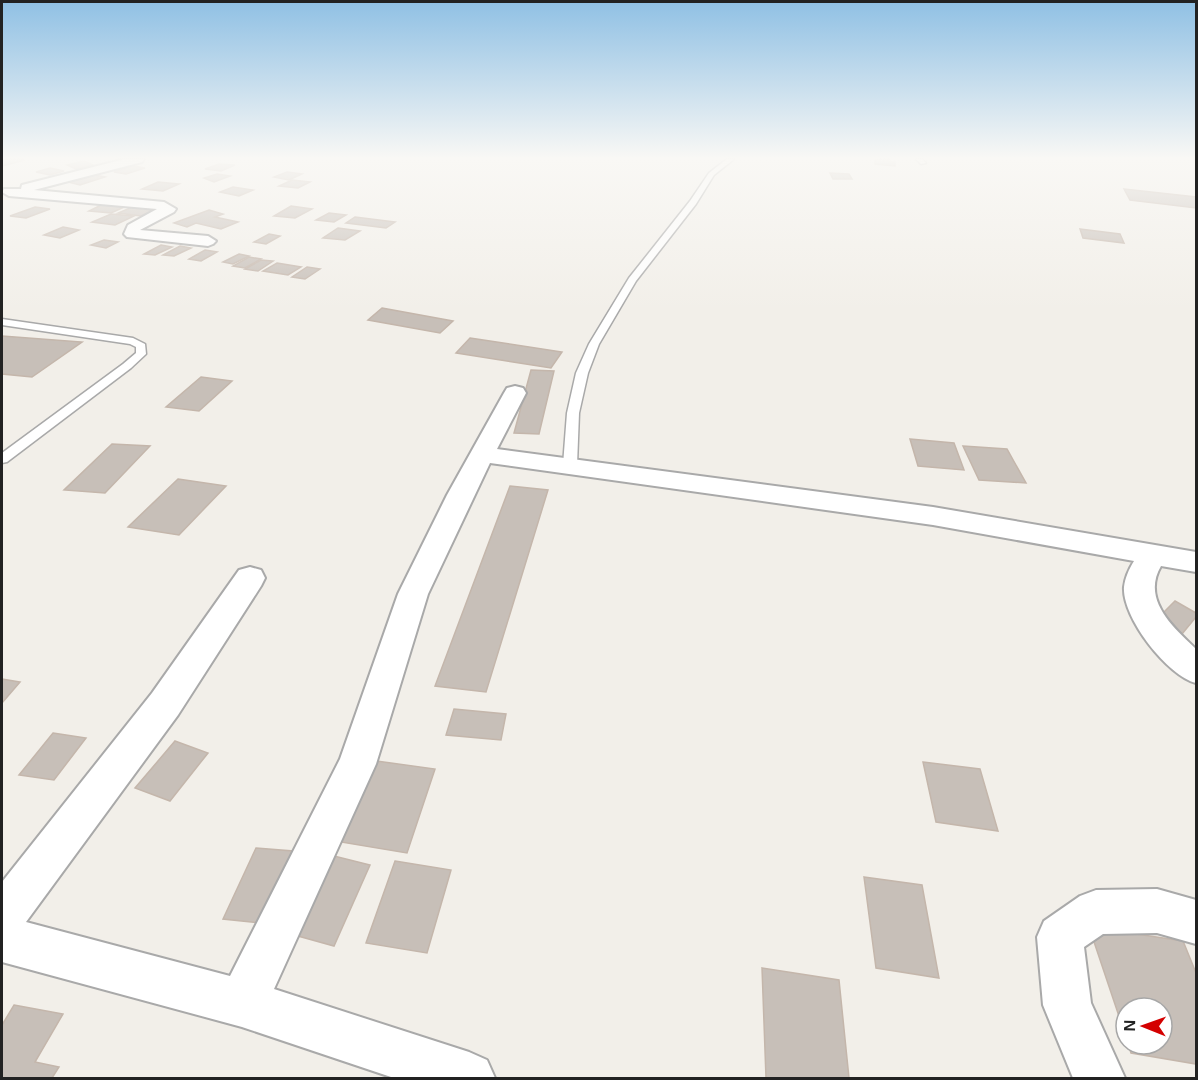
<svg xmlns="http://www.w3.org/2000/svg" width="1198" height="1080" font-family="Arial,sans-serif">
  <rect width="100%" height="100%" fill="#f2efe9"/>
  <g fill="#c7bfb8" stroke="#c4b6ab" stroke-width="1.5">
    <polygon points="8,159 21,159 25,160 2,166 2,160"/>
    <polygon points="880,159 889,159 889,162 895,162 895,166 875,164 875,160"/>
    <polygon points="84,161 93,165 76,169 67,165"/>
    <polygon points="219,164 235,165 221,171 205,169"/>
    <polygon points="133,166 145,168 126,174 114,172"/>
    <polygon points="50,168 64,171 50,175 36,172"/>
    <polygon points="287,172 302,174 289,180 274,177"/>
    <polygon points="85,173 105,177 80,185 68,182 79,179 72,177"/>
    <polygon points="830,173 849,174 852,179 833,179"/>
    <polygon points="217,174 230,176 214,182 204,178"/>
    <polygon points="292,180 310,182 298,188 279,186"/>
    <polygon points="158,182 179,184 163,191 142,189"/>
    <polygon points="233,187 253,190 239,196 220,192"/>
    <polygon points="1124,189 1196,197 1196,208 1130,200"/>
    <polygon points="107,202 129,205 111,213 89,211"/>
    <polygon points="137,205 159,207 141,216 118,213"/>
    <polygon points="291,206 312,209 295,218 274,216"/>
    <polygon points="35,207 50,209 26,218 10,216"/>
    <polygon points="209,210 223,214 215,217 238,222 221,229 196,223 187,227 174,223"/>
    <polygon points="329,213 346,215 334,222 316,220"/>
    <polygon points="111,214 134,216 115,225 92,222"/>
    <polygon points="355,217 395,222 386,228 346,223"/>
    <polygon points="63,227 79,230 60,238 44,235"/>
    <polygon points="338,228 360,231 345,240 323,238"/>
    <polygon points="1080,229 1120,234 1124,243 1083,238"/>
    <polygon points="269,234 280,236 266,244 254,242"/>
    <polygon points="104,240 118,242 106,248 91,245"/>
    <polygon points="161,245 172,247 155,255 144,254"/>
    <polygon points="180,246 191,248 174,256 163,255"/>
    <polygon points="205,250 217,252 201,261 189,259"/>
    <polygon points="239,254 249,256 233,264 223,262"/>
    <polygon points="249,257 261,259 245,268 233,266"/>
    <polygon points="261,260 273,261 258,271 245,269"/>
    <polygon points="277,263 301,267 288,275 263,271"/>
    <polygon points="307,267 320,269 305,279 292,277"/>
    <polygon points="382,308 453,321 440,333 368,320"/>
    <polygon points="2,336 82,342 32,377 2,374"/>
    <polygon points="470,338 562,352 551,368 456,353"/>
    <polygon points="531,370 554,371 539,434 514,433"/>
    <polygon points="201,377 232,381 199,411 166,407"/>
    <polygon points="910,439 954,443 964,470 918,466"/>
    <polygon points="112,444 150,446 105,493 64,490"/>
    <polygon points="963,446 1007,449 1026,483 979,480"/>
    <polygon points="178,479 226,486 179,535 128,527"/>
    <polygon points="510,486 548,490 486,692 435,686"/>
    <polygon points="1175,601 1196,613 1196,617 1182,634 1157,619"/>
    <polygon points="2,679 20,682 2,703"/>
    <polygon points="454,709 506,714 501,740 446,735"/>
    <polygon points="53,733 86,738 54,780 19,775"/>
    <polygon points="175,741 208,753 170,801 135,788"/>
    <polygon points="369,760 435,769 407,853 335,841"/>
    <polygon points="923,762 980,769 998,831 936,822"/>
    <polygon points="256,848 293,851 262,923 223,919"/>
    <polygon points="326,854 370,865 334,946 287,933"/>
    <polygon points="395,861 451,870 427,953 366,943"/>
    <polygon points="864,877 922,885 939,978 876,968"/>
    <polygon points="1089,927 1183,941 1196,973 1196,1064 1131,1053 1128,1044 1162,1044 1162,1008 1126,1008 1126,1037"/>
    <polygon points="762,968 839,980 849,1078 766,1078"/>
    <polygon points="14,1005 63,1014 35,1062 59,1067 52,1078 2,1078 2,1025"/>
  </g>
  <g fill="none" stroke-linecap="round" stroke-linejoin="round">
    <defs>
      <g id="service">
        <polygon points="727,159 734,159 714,175 696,204 636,281 599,344 588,373 579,413 577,465 570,469 565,468 563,465 567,413 576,373 589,344 629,278 690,201 709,173"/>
        <polygon points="916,159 922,159 926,163 921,164"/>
        <polygon points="2,319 133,338 145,344 146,354 131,368 7,462 2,463 2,453 123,364 136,353 136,347 130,344 2,325"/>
      </g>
      <g id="minor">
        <polygon points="125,159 144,159 142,162 34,190 164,202 176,209 174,212 140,230 208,236 216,241 213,244 208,246 127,237 124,234 128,225 157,209 9,196 2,192 4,189 21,189 22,185"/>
        <path d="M 515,386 L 523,388 L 526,393 L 497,449 L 933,507 L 1196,552 L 1196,572 L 1161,566 C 1141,600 1174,628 1196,649 L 1196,683 C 1168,676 1122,618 1124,587 C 1125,578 1129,569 1134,561 L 933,525 L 490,463 L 428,594 L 376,764 L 274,989 L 469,1052 L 487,1060 L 495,1078 L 394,1078 L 242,1027 L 2,962 L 2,882 L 152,693 L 239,570 L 250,567 L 261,570 L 265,578 L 261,586 L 178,715 L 26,922 L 230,976 L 340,759 L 398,594 L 447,495 L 504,393 L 507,388 Z"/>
        <polygon points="1157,889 1196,900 1196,944 1157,933 1103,934 1084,947 1091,1003 1125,1078 1073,1078 1043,1005 1037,937 1044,921 1080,896 1096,890"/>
      </g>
    </defs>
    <use href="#service" stroke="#a9a9a9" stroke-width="3"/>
    <use href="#minor" stroke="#a9a9a9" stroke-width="4"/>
    <use href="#service" fill="#fff" fill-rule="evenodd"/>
    <use href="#minor" fill="#fff" fill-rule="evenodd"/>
  </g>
  <linearGradient id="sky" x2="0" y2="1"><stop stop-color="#8fc0e4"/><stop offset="0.51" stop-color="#f9f8f5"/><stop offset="1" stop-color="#f9f8f5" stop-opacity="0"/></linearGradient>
  <rect width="1198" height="310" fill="url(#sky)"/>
  <rect width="1198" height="1080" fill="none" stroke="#222222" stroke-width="6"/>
  <g transform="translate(1144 1026) rotate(271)"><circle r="28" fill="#ffffff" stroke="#a7a7a7" stroke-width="1.5"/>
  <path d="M0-4.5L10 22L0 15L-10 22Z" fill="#d40000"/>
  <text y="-9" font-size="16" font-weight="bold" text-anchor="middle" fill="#222222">N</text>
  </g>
</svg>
